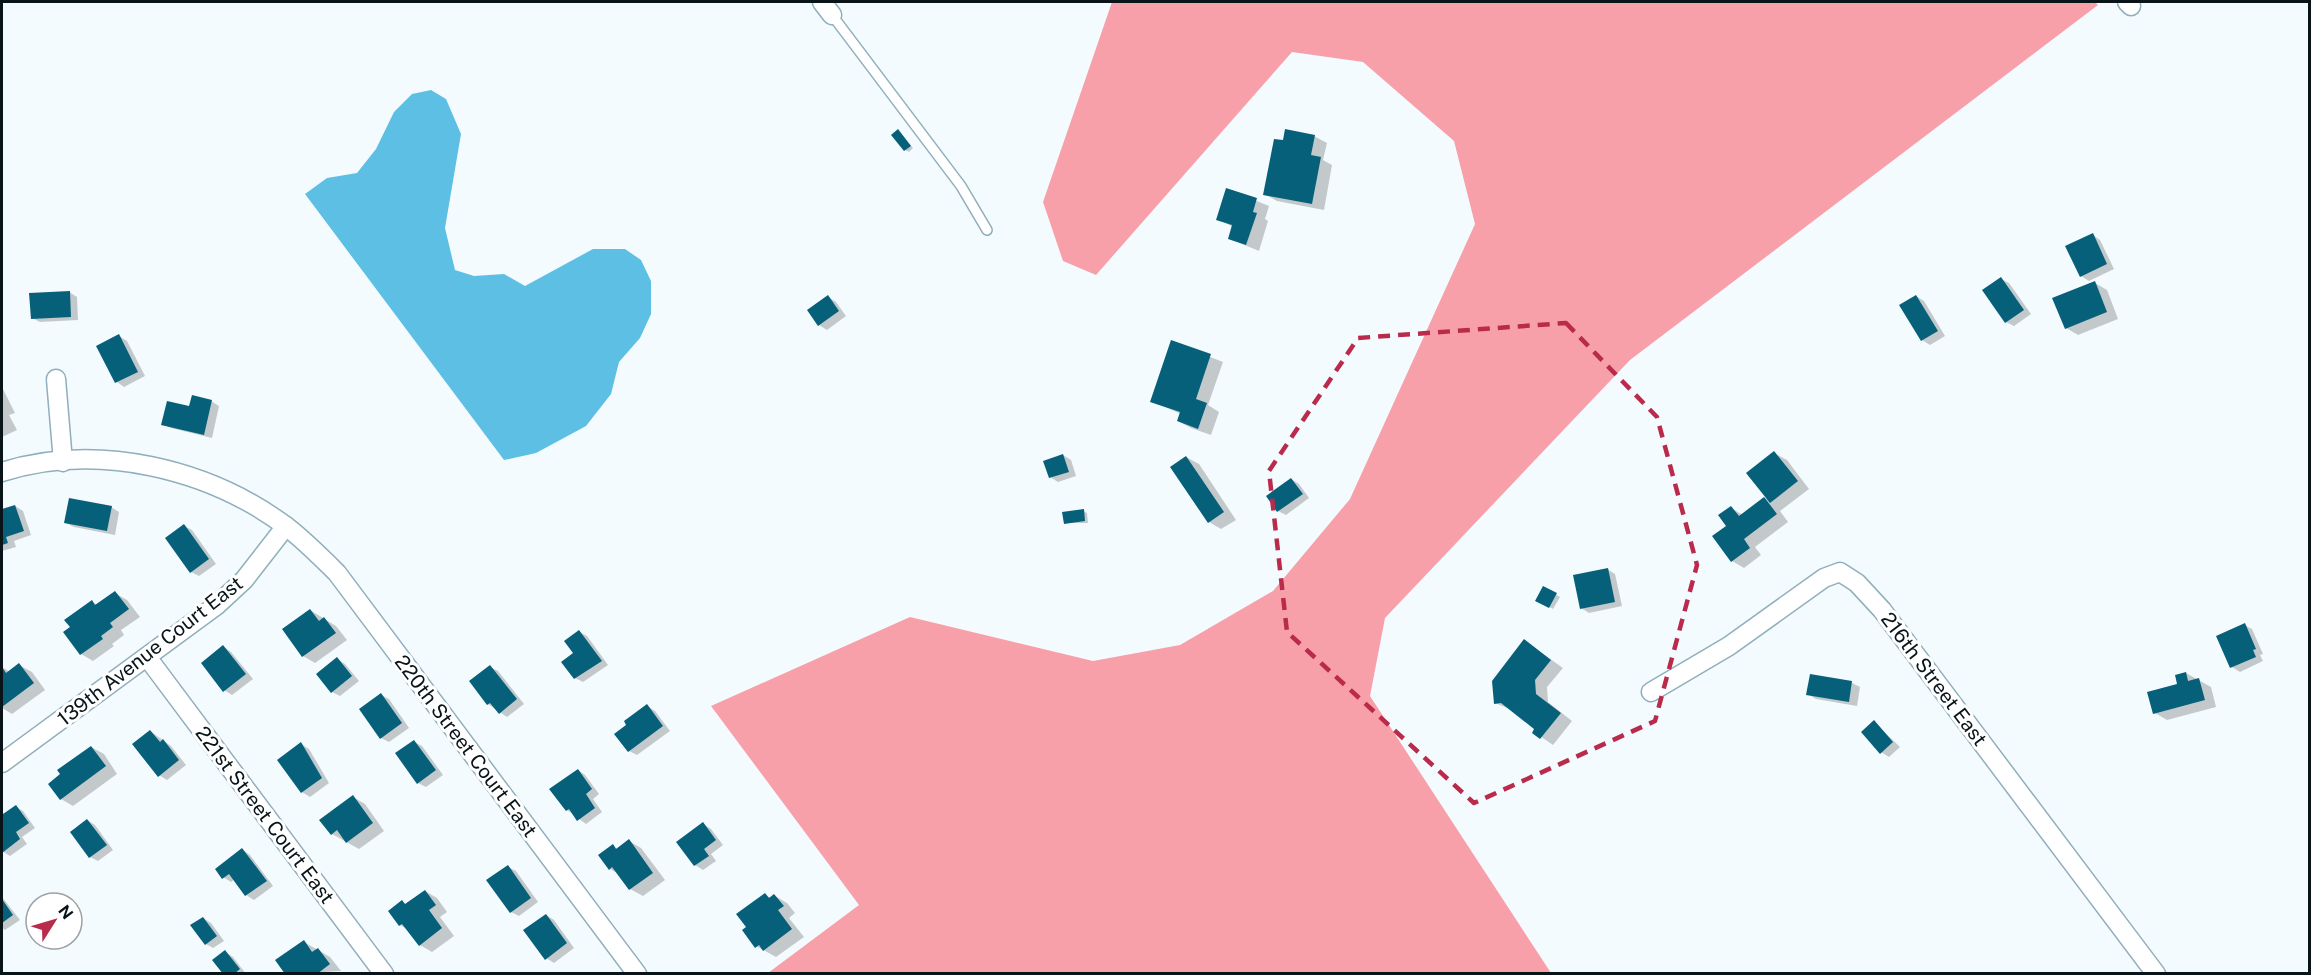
<svg xmlns="http://www.w3.org/2000/svg" width="2311" height="975" font-family="'Public Sans',sans-serif">
  <rect width="100%" height="100%" fill="#f4fbfe"/>
  <polygon fill="#f8a0a9" points="1112,2 2095,2 2098,5 1630,360 1385,618 1370,696 1551,973 768,973 859,905 711,706 910,617 1093,661 1180,645 1273,591 1350,499 1475,224 1454,141 1363,62 1292,52 1096,275 1063,261 1043,202"/>
  <polygon fill="#5ebfe4" points="431,90 446,99 461,134 445,228 455,270 474,276 504,274 525,286 593,249 625,249 641,260 651,281 651,314 640,338 619,362 611,394 586,426 536,453 504,460 305,194 327,178 357,173 376,149 394,112 412,94"/>
  <g fill="#0003">
    <polygon points="898,131 913,148 909,152 905,150"/>
    <polygon points="1314,136 1327,143 1323,160 1332,165 1324,210 1277,201 1265,194 1284,142"/>
    <polygon points="1227,189 1269,206 1265,219 1268,221 1259,251 1230,239 1233,227 1218,219"/>
    <polygon points="2093,235 2100,240 2114,269 2089,281 2081,276"/>
    <polygon points="2001,279 2009,283 2031,314 2014,326 2006,322"/>
    <polygon points="2095,283 2107,290 2118,319 2078,335 2066,328"/>
    <polygon points="69,292 77,297 78,320 40,322 32,318"/>
    <polygon points="1916,296 1924,301 1945,336 1930,345 1922,340"/>
    <polygon points="828,297 836,302 846,316 827,330 819,325 809,311"/>
    <polygon points="119,336 127,341 145,376 124,387 117,382"/>
    <polygon points="1172,342 1223,362 1208,405 1219,412 1211,435 1191,428 1178,421 1181,414 1152,401"/>
    <polygon points="2,387 15,413 9,415 17,430 2,437"/>
    <polygon points="211,401 219,406 212,438 171,428 163,424"/>
    <polygon points="1774,453 1787,460 1809,489 1780,511 1788,522 1755,547 1761,555 1744,568 1732,561 1728,526 1731,508 1743,515 1767,497"/>
    <polygon points="1063,455 1071,460 1076,476 1058,482 1050,477"/>
    <polygon points="1186,457 1199,464 1236,520 1221,529 1209,522"/>
    <polygon points="1291,479 1299,484 1309,498 1286,515 1278,511"/>
    <polygon points="15,506 23,511 31,535 14,541 16,547 2,551 2,511"/>
    <polygon points="111,507 119,512 115,535 74,527 66,523"/>
    <polygon points="1083,511 1087,513 1088,523 1065,523"/>
    <polygon points="184,526 192,530 216,564 199,576 191,572"/>
    <polygon points="1607,569 1615,574 1622,606 1589,613 1581,608"/>
    <polygon points="1544,588 1560,597 1553,609 1537,600"/>
    <polygon points="115,593 127,600 140,617 121,630 124,635 112,644 114,646 93,661 81,654 72,627 92,602 98,605"/>
    <polygon points="310,610 336,626 347,640 315,663 303,656"/>
    <polygon points="2244,625 2252,629 2263,654 2260,655 2263,661 2240,672 2232,667"/>
    <polygon points="579,632 587,636 608,665 583,682 575,678"/>
    <polygon points="1525,641 1563,668 1547,687 1548,702 1572,721 1553,745 1534,732 1536,729 1512,710 1495,703"/>
    <polygon points="224,647 231,652 253,679 232,695 224,690"/>
    <polygon points="337,659 345,664 359,681 340,696 332,692"/>
    <polygon points="19,665 32,672 45,690 12,714 2,708 2,667 10,672"/>
    <polygon points="490,667 498,671 524,704 507,717 488,704"/>
    <polygon points="2186,673 2211,687 2216,707 2167,720 2155,713 2179,685"/>
    <polygon points="1811,676 1852,683 1860,687 1857,706 1816,699 1808,694"/>
    <polygon points="381,695 389,699 409,728 389,742 381,738"/>
    <polygon points="647,706 655,711 670,731 637,755 629,751 629,725"/>
    <polygon points="1874,722 1900,747 1889,757 1881,752"/>
    <polygon points="150,731 171,746 186,765 167,780 159,775"/>
    <polygon points="414,742 422,746 443,775 426,787 418,783"/>
    <polygon points="301,744 309,749 329,783 310,797 302,792"/>
    <polygon points="91,747 104,754 117,774 73,806 61,799 62,775"/>
    <polygon points="578,770 585,775 599,794 593,799 602,812 586,824 567,810"/>
    <polygon points="353,797 365,804 384,831 359,849 332,834"/>
    <polygon points="16,807 23,811 35,828 22,837 27,844 10,856 2,851 2,813 5,814"/>
    <polygon points="87,820 95,825 113,850 98,861 90,857"/>
    <polygon points="703,824 711,829 723,845 711,854 716,861 703,870 695,865"/>
    <polygon points="629,841 641,848 665,880 643,896 630,889 619,874 610,869 613,846 618,849"/>
    <polygon points="243,850 250,855 273,886 254,900 246,895 235,879 231,882 223,877"/>
    <polygon points="508,867 516,871 538,902 519,916 511,912"/>
    <polygon points="425,891 437,898 447,912 440,917 454,936 432,952 420,945 409,930 400,925 402,902 407,905"/>
    <polygon points="765,895 771,898 775,896 787,903 795,913 789,918 804,937 776,957 756,946"/>
    <polygon points="2,897 20,920 5,930 2,928"/>
    <polygon points="546,915 554,920 574,948 554,963 546,958"/>
    <polygon points="203,918 211,923 224,941 213,948 206,944"/>
    <polygon points="304,942 330,957 341,971 287,974"/>
    <polygon points="225,952 233,957 246,974 225,974"/>
  </g>
  <g fill="#07607a">
    <polygon points="898,129 911,146 904,151 891,135"/>
    <polygon points="1285,129 1315,135 1311,155 1321,157 1312,204 1263,195 1274,139 1283,140"/>
    <polygon points="1226,188 1257,198 1253,212 1257,213 1246,245 1228,239 1232,225 1216,220"/>
    <polygon points="2093,233 2107,264 2080,277 2065,246"/>
    <polygon points="2001,277 2024,310 2005,323 1982,290"/>
    <polygon points="2095,281 2107,312 2065,329 2052,298"/>
    <polygon points="70,291 71,317 31,319 29,293"/>
    <polygon points="828,295 839,311 818,326 807,310"/>
    <polygon points="1916,295 1938,331 1921,341 1899,305"/>
    <polygon points="119,334 138,372 115,383 96,346"/>
    <polygon points="1171,340 1211,354 1196,399 1207,403 1198,429 1177,421 1180,412 1150,402"/>
    <polygon points="192,395 212,400 204,435 161,425 167,401 189,406"/>
    <polygon points="1774,451 1798,481 1770,503 1746,473"/>
    <polygon points="1063,454 1069,472 1049,478 1043,461"/>
    <polygon points="1186,456 1224,512 1208,523 1170,467"/>
    <polygon points="1291,478 1303,494 1277,512 1266,496"/>
    <polygon points="1764,497 1777,514 1744,539 1750,548 1731,562 1712,536 1726,526 1718,515 1731,506 1739,516"/>
    <polygon points="69,498 112,506 107,531 64,523"/>
    <polygon points="15,505 24,531 6,537 8,543 2,545 2,509"/>
    <polygon points="1084,509 1085,521 1064,524 1062,512"/>
    <polygon points="184,524 209,559 190,573 165,538"/>
    <polygon points="1608,568 1615,602 1580,609 1573,575"/>
    <polygon points="1543,586 1557,593 1549,608 1535,601"/>
    <polygon points="115,591 129,609 110,623 113,627 101,636 103,639 80,655 63,632 70,627 64,620 92,600 95,605"/>
    <polygon points="310,609 319,621 324,617 336,633 302,657 282,629"/>
    <polygon points="2245,623 2256,649 2253,650 2256,657 2230,668 2216,636"/>
    <polygon points="579,630 602,661 574,679 561,662 573,653 564,641"/>
    <polygon points="1524,639 1551,660 1535,680 1536,694 1561,713 1540,739 1532,733 1534,729 1501,703 1494,704 1492,681"/>
    <polygon points="223,645 246,674 223,692 201,663"/>
    <polygon points="337,657 352,676 331,693 316,674"/>
    <polygon points="19,663 34,683 2,707 2,667 6,673"/>
    <polygon points="490,665 517,699 499,714 490,703 487,705 469,681"/>
    <polygon points="2186,672 2188,681 2199,678 2205,700 2153,714 2147,692 2177,684 2175,675"/>
    <polygon points="1810,674 1852,681 1849,702 1806,695"/>
    <polygon points="381,693 402,723 380,739 359,709"/>
    <polygon points="647,704 663,726 628,752 614,734 626,725 624,721"/>
    <polygon points="1874,720 1893,742 1880,754 1861,732"/>
    <polygon points="150,730 160,742 163,739 179,760 158,777 132,744"/>
    <polygon points="414,740 436,770 417,784 395,753"/>
    <polygon points="301,742 322,778 301,793 277,760"/>
    <polygon points="91,746 106,766 60,800 48,784 60,774 57,770"/>
    <polygon points="578,769 592,789 586,794 595,808 577,821 569,809 566,811 549,789"/>
    <polygon points="353,795 373,823 346,843 337,830 331,835 319,820"/>
    <polygon points="16,805 29,823 16,832 20,839 2,853 2,812 3,814"/>
    <polygon points="87,819 107,845 89,858 70,832"/>
    <polygon points="703,822 716,840 704,849 709,856 694,866 676,842"/>
    <polygon points="629,839 653,873 629,890 612,867 609,870 598,855 613,844 616,849"/>
    <polygon points="242,848 267,881 245,896 229,874 222,879 215,869"/>
    <polygon points="508,865 531,898 510,913 486,880"/>
    <polygon points="425,890 436,905 429,910 442,928 419,946 402,924 399,926 388,911 402,900 405,904"/>
    <polygon points="765,893 769,898 774,894 784,906 778,910 792,929 763,951 759,945 755,948 742,930 746,927 736,914"/>
    <polygon points="2,899 13,915 2,923"/>
    <polygon points="546,914 567,943 545,960 523,930"/>
    <polygon points="203,917 217,936 205,945 190,925"/>
    <polygon points="304,940 312,952 318,948 330,964 317,974 285,974 275,960"/>
    <polygon points="225,950 240,969 234,974 223,974 212,960"/>
  </g>
  <g fill="none" stroke-linecap="round" stroke-linejoin="round">
    <defs>
      <polyline id="service" points="832,15 961,186 987,230"/>
      <g id="minor">
        <polyline points="822,2 832,15"/>
        <polyline points="2127,2 2131,6"/>
        <polyline points="56,379 63,462"/>
        <path d="M 2,472 C 97,442 208,468 287,527 C 305,541 321,557 337,573 L 637,974"/>
        <polyline points="147,657 384,974"/>
        <polyline points="1651,692 1729,646 1824,578 1840,572 1857,583 1882,610 2156,974"/>
        <polyline points="2,763 217,605 244,580 286,526"/>
      </g>
    </defs>
    <use href="#service" stroke="#90afbc" stroke-width="12"/>
    <use href="#minor" stroke="#90afbc" stroke-width="21"/>
    <use href="#service" stroke="#fff" stroke-width="9"/>
    <use href="#minor" stroke="#fff" stroke-width="18"/>
  </g>
  <path fill="none" stroke="#ba2a4b" stroke-width="4.5" stroke-dasharray="12 8" stroke-linejoin="round" d="M 1566,323 L 1657,417 L 1697,565 L 1655,721 L 1474,803 L 1287,632 L 1269,471 L 1358,338 Z"/>
  <g text-anchor="middle" dominant-baseline="central" stroke-width="6" stroke-linejoin="round" paint-order="stroke">
    <g font-size="20" fill="#081418" stroke="#fff">
      <text transform="translate(150 651) rotate(-38)">139th Avenue Court East</text>
      <text transform="translate(1934 679) rotate(53)">216th Street East</text>
      <text transform="translate(466 746) rotate(53)">220th Street Court East</text>
      <text transform="translate(265 815) rotate(53)">221st Street Court East</text>
    </g>
  </g>
  <rect width="2311" height="975" fill="none" stroke="#081418" stroke-width="6"/>
  <g transform="translate(54 921) rotate(53)"><circle r="28" fill="#ffffff" stroke="#9ca1a3" stroke-width="1.5"/>
  <path d="M0-4.5L10 22L0 15L-10 22Z" fill="#ba2a4b"/>
  <text y="-9" font-size="16" font-weight="bold" text-anchor="middle" fill="#081418">N</text>
  </g>
</svg>
